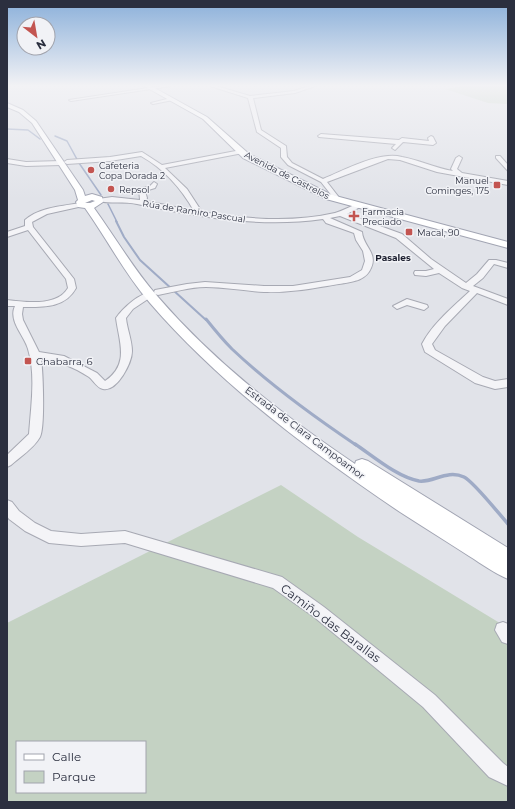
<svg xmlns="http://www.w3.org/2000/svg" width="515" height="809" font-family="Montserrat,sans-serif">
  <rect width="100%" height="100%" fill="#e1e3e9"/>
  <g fill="#c4d2c3" fill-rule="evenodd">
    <polygon points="465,86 508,86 508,104 488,103 445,89"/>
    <path d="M 281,485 L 358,537 L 508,628 L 508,802 L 7,802 L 7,623 ZM 17,742 L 145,742 L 145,792 L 17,792 Z"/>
  </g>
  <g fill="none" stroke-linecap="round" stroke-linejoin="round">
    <g stroke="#9fabc6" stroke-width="1.5">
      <polyline points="7,129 28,130 40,139"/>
      <polyline points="55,136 67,141 79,163 101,195"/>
      <polyline points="108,204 117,222"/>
    </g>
    <polyline stroke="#9fabc6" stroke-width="2" points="116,221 124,237 140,260 206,320"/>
    <path stroke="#9fabc6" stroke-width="3" d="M 206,319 C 214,329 223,340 232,349 C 270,385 313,416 356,445"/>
    <path stroke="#9fabc6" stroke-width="3.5" d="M 355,444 C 373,456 397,477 419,481 C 433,483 447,469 464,477 C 474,482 499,514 508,524"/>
    <defs>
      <g id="minor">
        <polygon points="161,86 171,86 71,101 69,100"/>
        <path d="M 210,86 L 216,86 L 250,96 L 294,91 L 309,86 L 315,86 L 295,93 L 253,98 L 261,130 L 286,146 L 287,157 L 292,163 L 323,179 C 345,170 379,151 402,157 C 419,160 435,168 453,171 L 451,169 L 456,158 L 459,156 L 462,158 L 457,169 L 462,173 L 508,181 L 508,185 L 437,172 L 400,160 L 388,159 L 327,182 L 341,200 L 336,201 L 321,182 L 288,165 L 281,157 L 281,148 L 257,132 L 248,98 Z"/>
        <polygon points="171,98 173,100 153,104 151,103"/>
        <polygon points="321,134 399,140 402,138 429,141 428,138 431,136 433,137 436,143 433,145 403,142 395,150 392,148 396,144 319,137 318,136"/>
        <path d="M 241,150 L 243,151 L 243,153 L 165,168 L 187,189 L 202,212 C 246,219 292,223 335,213 C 343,211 350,206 358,204 L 360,205 L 360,207 L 347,214 L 402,234 L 431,259 L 466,283 L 477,274 L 489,260 L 496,260 L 508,263 L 508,268 L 494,264 L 483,278 L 473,286 L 508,299 L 508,305 L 477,293 L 445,326 L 432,344 L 435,350 L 483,377 L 495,381 L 508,379 L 508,387 L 495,389 L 475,383 L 425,352 L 422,344 C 433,323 453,307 470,291 L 462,288 L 439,273 L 426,276 L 415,275 L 414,273 L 415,271 L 426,271 L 434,269 L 396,238 L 340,216 L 330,218 L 362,232 C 363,246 378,253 371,268 C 366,281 351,282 339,284 C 314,288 290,293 264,292 C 245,291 225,287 206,287 C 190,287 174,292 158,295 L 155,294 L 154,292 L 155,290 L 187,284 L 205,282 L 264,286 L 293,286 L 350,277 L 362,270 L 365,261 L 363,251 L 356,240 L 354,233 L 326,223 L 323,219 C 260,228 198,217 137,204 C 124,201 110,204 98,201 L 98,199 L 112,197 L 140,200 L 139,189 L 150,186 L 154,182 L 157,184 L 155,188 L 145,191 L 147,198 L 146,201 L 194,211 C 181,188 164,169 141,156 L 110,161 L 67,164 L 64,162 L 67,160 L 110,157 L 142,152 L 162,165 Z"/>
        <polygon points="496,156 500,156 508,165 508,171 496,158"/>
        <polygon points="7,159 26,162 61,161 64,163 61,165 26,166 7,163"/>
        <path d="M 81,203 L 83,204 L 83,206 L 47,214 L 32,222 L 33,227 L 74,279 L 76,288 C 65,308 44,307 23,307 L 22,314 L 23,320 L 39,352 L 64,356 L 97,373 L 105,381 C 130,364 119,342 116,318 C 122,309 142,290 153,293 L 154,295 L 133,309 L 126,318 C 127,329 132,340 132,351 C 132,363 117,392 103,389 C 97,388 93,380 89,377 C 74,367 58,361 41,359 C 43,372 45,427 40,437 C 34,448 20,457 11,465 L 7,467 L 7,455 L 29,434 C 31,406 36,375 28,349 C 24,335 8,321 15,306 L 7,306 L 7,300 C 26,302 57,307 68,288 L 66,279 L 28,230 L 7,237 L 7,232 L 25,226 L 25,220 C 40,207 63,206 81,203 Z"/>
        <polygon points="407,299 427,305 428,307 424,310 407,305 397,309 393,306"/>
        <polygon points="7,500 12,502 19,511 35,523 51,531 81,534 125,531 282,577 324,607 435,695 503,763 508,767 508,786 489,777 423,707 314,617 273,588 125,543 81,546 49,543 25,531 9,519 7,516"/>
        <polygon points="503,622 508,624 508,644 502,642 495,630 497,624"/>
      </g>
      <g id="major">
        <polygon points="144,86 151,86 207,117 249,154 332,195 508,242 508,248 326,199 243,158 203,119"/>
        <path d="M 7,103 L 23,110 L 36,121 L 83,190 L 85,196 L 92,194 L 102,197 L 103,202 L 94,208 C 115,237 134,270 158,297 C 214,362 284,416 355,464 L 356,461 L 362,459 L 368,461 L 508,548 L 508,579 C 494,573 482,564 469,556 C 446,541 423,527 400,512 C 310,451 222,386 150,303 C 125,274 107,239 85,208 L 78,207 L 76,202 L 78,200 L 75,190 L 32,123 L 19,112 L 7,107 ZM 92,200 L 95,201 L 90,203 L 85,203 Z"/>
      </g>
    </defs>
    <use href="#minor" stroke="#a7a9b3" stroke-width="2"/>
    <use href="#major" stroke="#a2a5b3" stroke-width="2"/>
    <use href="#minor" fill="#f4f4f7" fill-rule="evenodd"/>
    <use href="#major" fill="#fff" fill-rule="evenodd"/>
  </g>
  <linearGradient id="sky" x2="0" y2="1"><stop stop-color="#8bb0da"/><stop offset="0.43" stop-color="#f2f2f5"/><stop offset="1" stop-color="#f2f2f5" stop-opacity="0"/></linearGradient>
  <rect width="515" height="199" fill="url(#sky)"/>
  <g fill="#c35551" stroke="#f1f2f6" stroke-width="1.5">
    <circle cx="91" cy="170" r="4"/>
    <rect x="493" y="181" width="8" height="8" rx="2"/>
    <circle cx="111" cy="189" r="4"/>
    <path d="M352 210h4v4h4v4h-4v4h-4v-4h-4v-4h4z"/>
    <rect x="405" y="228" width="8" height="8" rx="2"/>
    <rect x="24" y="357" width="8" height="8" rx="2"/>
  </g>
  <g text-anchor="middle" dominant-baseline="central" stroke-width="3" stroke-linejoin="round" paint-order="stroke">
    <g font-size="9" fill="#2b2f3f" stroke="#f1f2f6" text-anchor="start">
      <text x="99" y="165">Cafeteria<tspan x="99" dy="10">Copa Dorada 2</tspan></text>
      <text x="489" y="180" text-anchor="end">Manuel<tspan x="489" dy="10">Cominges, 175</tspan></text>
      <text x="119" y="189">Repsol</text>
      <text x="362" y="211">Farmacia<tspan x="362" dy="10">Preciado</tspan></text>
      <text x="417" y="232">Macal, 90</text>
    </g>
    <g font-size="9" fill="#2b2f3f" stroke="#f1f2f6">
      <text transform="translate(287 175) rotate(27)">Avenida de Castrelos</text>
      <text transform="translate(194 211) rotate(9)">Rúa de Ramiro Pascual</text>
    </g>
    <g font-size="9" font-weight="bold" fill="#1d2030" stroke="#f1f2f6">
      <text x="393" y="257">Pasales</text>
    </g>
    <g font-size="10" fill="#2b2f3f" stroke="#f1f2f6" text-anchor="start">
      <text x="36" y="361">Chabarra, 6</text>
    </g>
    <g font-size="10" fill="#2b2f3f" stroke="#f1f2f6">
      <text transform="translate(305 433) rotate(37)">Estrada de Clara Campoamor</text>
    </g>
    <g font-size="12" fill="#2b2f3f" stroke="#f1f2f6">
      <text transform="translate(331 623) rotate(37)">Camiño das Barallas</text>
    </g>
  </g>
  <rect width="515" height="809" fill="none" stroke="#2b2f3f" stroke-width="16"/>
  <rect x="16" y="741" width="130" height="52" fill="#f1f2f6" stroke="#a2a4ad"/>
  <rect x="24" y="754" width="20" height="6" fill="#ffffff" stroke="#a2a4ad"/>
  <text x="52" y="761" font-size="12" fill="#2b2f3f">Calle</text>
  <rect x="24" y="771" width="20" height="12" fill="#c4d2c3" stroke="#a2a4ad"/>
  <text x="52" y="781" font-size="12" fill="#2b2f3f">Parque</text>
  <g transform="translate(36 36) rotate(149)"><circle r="19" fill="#f1f2f6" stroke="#a2a4ad"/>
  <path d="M0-3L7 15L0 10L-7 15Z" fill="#c35551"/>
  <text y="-6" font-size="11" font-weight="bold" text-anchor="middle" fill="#2b2f3f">N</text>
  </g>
</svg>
